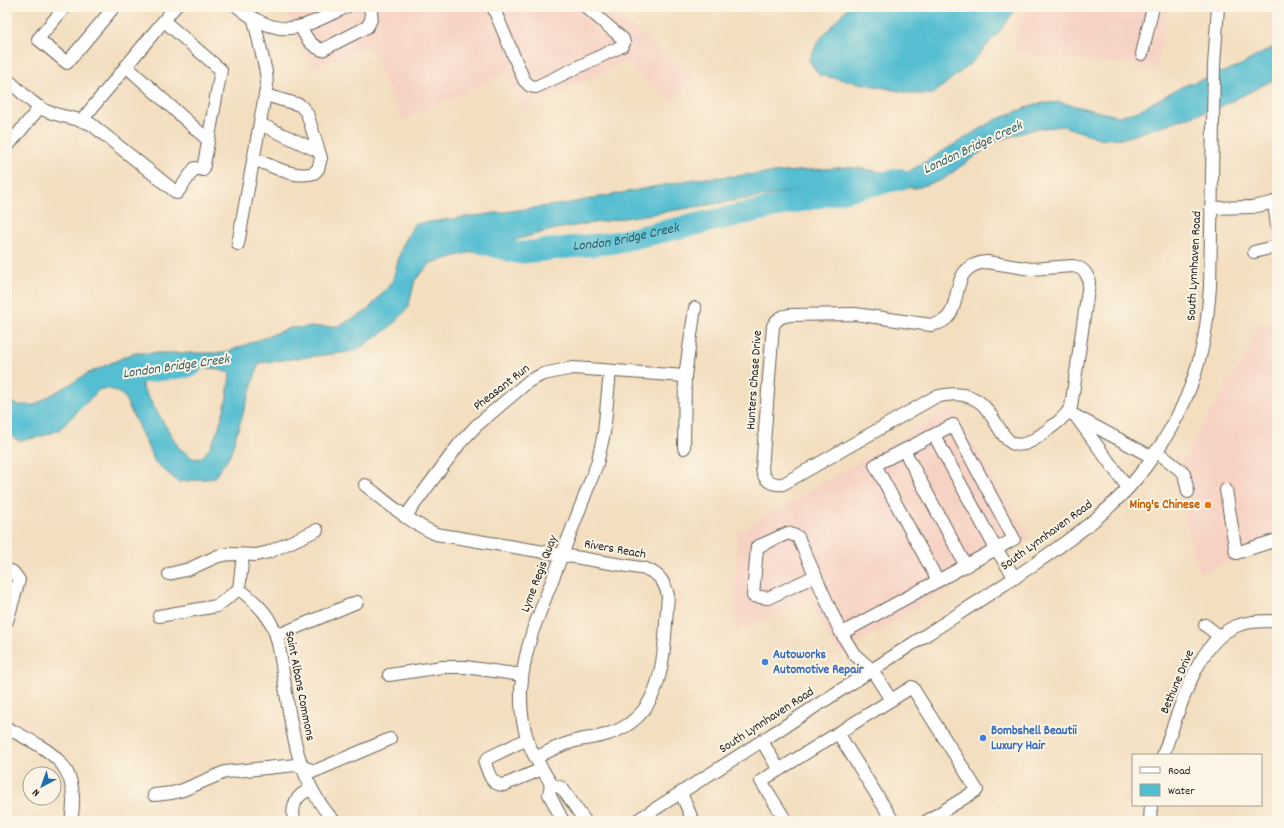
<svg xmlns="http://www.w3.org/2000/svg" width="1284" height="828" font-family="Dekko,sans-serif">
  <rect width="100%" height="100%" fill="#fcf5e5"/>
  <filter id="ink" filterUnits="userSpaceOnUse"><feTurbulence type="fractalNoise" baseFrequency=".025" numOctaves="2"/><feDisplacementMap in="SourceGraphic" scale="8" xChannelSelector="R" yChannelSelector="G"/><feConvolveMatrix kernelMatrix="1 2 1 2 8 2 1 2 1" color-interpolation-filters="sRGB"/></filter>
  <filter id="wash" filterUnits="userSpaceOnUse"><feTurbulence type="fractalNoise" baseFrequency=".012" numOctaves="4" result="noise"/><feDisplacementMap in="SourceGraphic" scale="16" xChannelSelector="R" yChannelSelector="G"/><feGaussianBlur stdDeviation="0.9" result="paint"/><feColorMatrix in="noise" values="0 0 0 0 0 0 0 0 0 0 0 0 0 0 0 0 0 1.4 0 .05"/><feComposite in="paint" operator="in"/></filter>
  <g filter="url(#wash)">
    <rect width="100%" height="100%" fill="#f3dec0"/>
    <g fill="#f6d2c4">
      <polygon points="285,7 607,7 693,77 672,101 624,62 522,110 505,73 403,120 369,46 311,69"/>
      <polygon points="1022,7 1168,7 1156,67 1015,53"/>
      <polygon points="1277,322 1277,546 1199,573 1174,474 1243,359 1259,324"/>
      <polygon points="952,408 1030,538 839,655 809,600 734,633 737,533"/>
    </g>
    <g fill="#54bed1" stroke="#386d76" fill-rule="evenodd">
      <polygon points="848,7 1014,7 1014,11 1000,31 971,63 933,94 915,94 819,75 809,60 817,43"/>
      <path d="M 1277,45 L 1277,78 L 1222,106 L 1125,138 L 1102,139 L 1063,126 L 1035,129 L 996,141 L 942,180 L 916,188 L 842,184 L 555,229 L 431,263 L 415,280 L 408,308 L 388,329 L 355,351 L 259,363 L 230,455 L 214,478 L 178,482 L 155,462 L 124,396 L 111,389 L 100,389 L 59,430 L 43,436 L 19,441 L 7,433 L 7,400 L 17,405 L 34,405 L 87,374 L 133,353 L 224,353 L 290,328 L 339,326 L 367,311 L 392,282 L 402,247 L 414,224 L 564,204 L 695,179 L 849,167 L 903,175 L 995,120 L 1035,104 L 1059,102 L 1117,116 L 1136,112 L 1181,87 L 1239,66 ZM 189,367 L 212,368 L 230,373 C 229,394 219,441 203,456 C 201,458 197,458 194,459 L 179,448 L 142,387 L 143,378 L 150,371 Z"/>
    </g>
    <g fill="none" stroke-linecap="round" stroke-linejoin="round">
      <g stroke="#54bed1" stroke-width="22">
        <path id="s1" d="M 464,238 L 518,253 L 611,243 L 900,179"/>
        <polyline points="120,375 191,366"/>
      </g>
    </g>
  </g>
  <g filter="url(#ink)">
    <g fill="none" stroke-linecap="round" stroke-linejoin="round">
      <defs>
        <g id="minor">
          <polyline points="65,7 38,39 67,63 114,7"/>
          <path d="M 238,7 C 281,42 301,28 346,7"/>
          <polyline points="493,7 524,80 530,86 536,87 622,46 624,43 623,39 586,7"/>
          <path d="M 301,27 C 306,38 310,45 322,50 L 367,27 C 372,20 373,15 369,7"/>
          <polyline points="1142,54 1153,7"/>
          <polyline points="126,66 208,140"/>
          <path d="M 7,79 C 20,90 33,106 49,112 C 63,117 77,118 91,124 L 177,193 L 195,168 L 203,170 L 221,70 L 164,21"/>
          <polyline points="82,120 175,7"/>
          <polyline points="260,124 318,151"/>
          <polyline points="7,147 40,107"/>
          <path d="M 254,159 C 273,166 293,179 314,173 L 318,169 L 321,158 L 307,113 L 300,105 L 265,95"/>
          <polyline points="1274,202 1277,226"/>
          <polyline points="1211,208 1252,207 1277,202"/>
          <polyline points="238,244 267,84 266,72 254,20"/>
          <polyline points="1254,252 1277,246"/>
          <path d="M 987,262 L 1031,269 L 1073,266 C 1083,268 1088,273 1089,283 L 1071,407 C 1064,419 1053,426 1042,434 C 1004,464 1003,424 982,404 C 969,392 950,393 935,397 L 783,484 C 772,485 764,481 762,469 L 773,326 C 777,318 782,316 791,315 L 855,314 L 931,325 C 972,320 940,266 987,262 Z"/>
          <polyline points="1068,412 1152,457"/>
          <polyline points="1077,418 1128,488"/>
          <polyline points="934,435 996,549 1014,539 953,425 875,465 938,581"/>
          <polyline points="684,448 685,376 695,308"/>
          <polyline points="904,450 966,566"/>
          <polyline points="1156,451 1184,473 1188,492"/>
          <path d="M 365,485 C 388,503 409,522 436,534 L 646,569 C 659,574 665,582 668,596 C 663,647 669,715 608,734 C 598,738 586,738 575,741 C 561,745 548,751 536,758"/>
          <polyline points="1226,490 1236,553 1277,540"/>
          <polyline points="405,517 460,443 476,426 529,381 543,374 573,368 685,376"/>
          <path d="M 243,555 L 239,589 C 252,599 265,610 272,625 C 280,642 281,661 284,679 C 291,729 298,782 334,821"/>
          <polyline points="7,570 13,572 19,580 7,621"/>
          <polyline points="169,574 189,569 218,556 230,554 256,555 269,552 317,530"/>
          <polyline points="815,576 768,598 753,596 757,547 788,533 798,537 840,631 854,654 872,670 891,700"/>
          <polyline points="159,616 217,606 239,589"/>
          <polyline points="1205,625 1219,636"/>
          <polyline points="842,633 996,549 1015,578"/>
          <polyline points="276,636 357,602"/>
          <polyline points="389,675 442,667 465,667 522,675"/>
          <path d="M 7,728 C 51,751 82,764 71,821"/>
          <polyline points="838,733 893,821"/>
          <path d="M 527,739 L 488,758 L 485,763 C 489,774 491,785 504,785 L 542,769"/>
          <polyline points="762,741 779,770"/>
          <path d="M 1163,755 C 1177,718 1195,646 1232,628 C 1246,621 1261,621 1277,621"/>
          <polyline points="551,784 549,794 563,821"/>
          <polyline points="681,793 693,821"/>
          <polyline points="154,795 172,793 183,790 225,772 296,765 315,771 390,739"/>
          <path d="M 294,821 C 291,805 296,795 311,789"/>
          <path d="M 585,821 L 562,788 L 551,784 C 544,771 534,758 529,744 C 515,706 521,668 533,630 L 597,464 L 604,433 L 610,371"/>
          <path d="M 636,821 C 733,760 830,697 926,635 C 963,611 1000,588 1036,563 C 1075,536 1115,508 1144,469 C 1168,437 1189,399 1199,360 C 1206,336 1208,311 1210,287 L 1214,65 L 1218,7"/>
          <polyline points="786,821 761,781 912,687 977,790 927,821"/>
          <polyline points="1150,821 1151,805"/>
        </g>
      </defs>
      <use href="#minor" stroke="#676055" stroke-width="14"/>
      <use href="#minor" stroke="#fff" stroke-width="12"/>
    </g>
  </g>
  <circle fill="#e8710a" stroke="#fcf5e5" stroke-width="1.5" cx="1208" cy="505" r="4"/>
  <g fill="#3f7fe0" stroke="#fcf5e5" stroke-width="1.5">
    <circle cx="765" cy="662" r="4"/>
    <circle cx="983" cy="738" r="4"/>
  </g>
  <g text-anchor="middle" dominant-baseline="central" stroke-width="4" stroke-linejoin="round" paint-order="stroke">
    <g font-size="13" fill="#1c1c1c" stroke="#fcf5e5">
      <text transform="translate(1195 266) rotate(-87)">South Lynnhaven Road</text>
      <text transform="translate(755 380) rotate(-86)">Hunters Chase Drive</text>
      <text transform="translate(502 388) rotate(-38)">Pheasant Run</text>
      <text transform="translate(1047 536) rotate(-36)">South Lynnhaven Road</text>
      <text transform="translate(615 550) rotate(10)">Rivers Reach</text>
      <text transform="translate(540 574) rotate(-69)">Lyme Regis Quay</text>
      <text transform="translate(1178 682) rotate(-67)">Bethune Drive</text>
      <text transform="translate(299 686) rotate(79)">Saint Albans Commons</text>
      <text transform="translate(767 721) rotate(-33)">South Lynnhaven Road</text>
    </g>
    <g font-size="13" font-weight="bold" fill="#c56008" stroke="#fcf5e5" text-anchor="end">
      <text x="1200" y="505">Ming's Chinese</text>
    </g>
    <g font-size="13" font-weight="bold" fill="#366cbe" stroke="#fcf5e5" text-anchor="start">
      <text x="773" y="655">Autoworks<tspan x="773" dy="15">Automotive Repair</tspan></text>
      <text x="991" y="731">Bombshell Beautii<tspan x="991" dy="15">Luxury Hair</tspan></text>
    </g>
    <g font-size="14" font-style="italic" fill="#325d64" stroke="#fcf5e5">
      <text transform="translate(973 148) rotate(-25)">London Bridge Creek</text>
      <text stroke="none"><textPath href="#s1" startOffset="165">London Bridge Creek</textPath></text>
      <text transform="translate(176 367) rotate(-8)">London Bridge Creek</text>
    </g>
  </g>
  <rect width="1284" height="828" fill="none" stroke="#fcf5e5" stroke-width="24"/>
  <rect x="1132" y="754" width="130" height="52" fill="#fcf5e5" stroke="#a29e95"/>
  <rect x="1140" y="767" width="20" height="6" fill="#ffffff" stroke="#a29e95"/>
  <text x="1168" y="774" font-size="12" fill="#1c1c1c">Road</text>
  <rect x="1140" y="784" width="20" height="12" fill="#54bed1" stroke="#a29e95"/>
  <text x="1168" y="794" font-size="12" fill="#1c1c1c">Water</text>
  <g transform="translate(42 786) rotate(221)"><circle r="19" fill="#fcf5e5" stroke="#a29e95"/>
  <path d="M0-3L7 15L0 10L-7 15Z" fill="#1f6fb2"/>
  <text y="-6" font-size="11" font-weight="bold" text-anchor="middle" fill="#1c1c1c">N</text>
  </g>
</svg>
